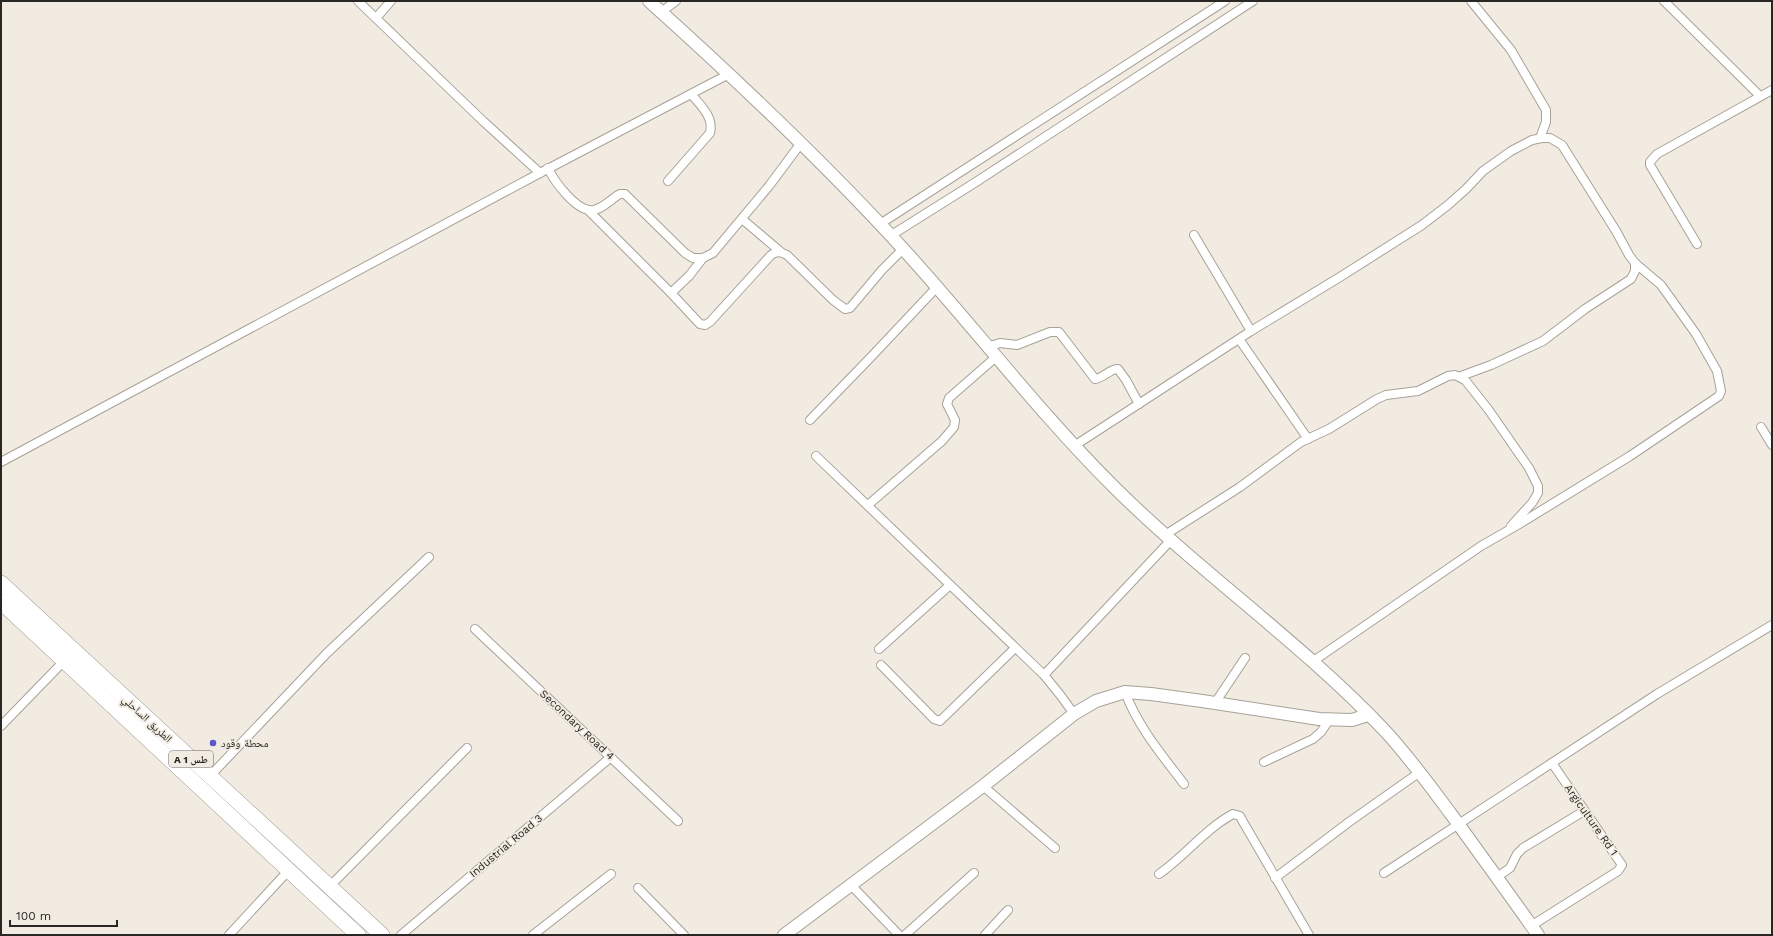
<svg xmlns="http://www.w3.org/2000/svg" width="1773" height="936" font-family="'Work Sans','Noto Naskh Arabic',sans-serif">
  <rect width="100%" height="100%" fill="#f1ebe1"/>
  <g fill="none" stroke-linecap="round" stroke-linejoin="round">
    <defs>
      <g id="street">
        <polyline points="358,1 483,121 540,173"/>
        <polyline points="1471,1 1511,50 1546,110 1546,122 1540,138"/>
        <polyline points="1664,1 1760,96"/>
        <polyline points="661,12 676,1"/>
        <polyline points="376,18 391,1"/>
        <path d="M 548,168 C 554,181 577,213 594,210 C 604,208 612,198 620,194 L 625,194 L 685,253 L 693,258 L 703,258 L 713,253 L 769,186 L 801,143"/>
        <path d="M 668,181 L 710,133 C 714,117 701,106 691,94"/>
        <polyline points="588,210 671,293 689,276 703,258"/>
        <polyline points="742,219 781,252"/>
        <polyline points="880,224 1225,1"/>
        <polyline points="1194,235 1251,331"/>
        <polyline points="890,236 976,182 1253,1"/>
        <polyline points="1697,244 1650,165 1650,162 1657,154 1666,149 1772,90"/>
        <path d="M 671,293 L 700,324 L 705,325 L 710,322 L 771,255 C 777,251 781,252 787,255 L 833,300 L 845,309 L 850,308 L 882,270 L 903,249"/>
        <polyline points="1239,339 1308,439"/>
        <path d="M 987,347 L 1000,343 L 1017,345 L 1050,332 L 1059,332 L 1095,379 C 1104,378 1109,369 1118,369 L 1126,380 L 1139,404"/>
        <polyline points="1461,376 1491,365 1543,341 1585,309 1631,279 1635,271 1635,263"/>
        <polyline points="810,420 871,357 937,287"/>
        <polyline points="1761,427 1772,445"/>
        <polyline points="1074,446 1251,331 1340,277 1422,225 1448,205 1466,189 1483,171 1511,151 1532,140 1542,138 1550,138 1562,145 1616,231 1629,255 1635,263 1661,285 1696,334 1717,371 1721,391 1719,396 1630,456 1521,523 1481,546 1312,662"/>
        <polyline points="816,456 1044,675 1061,696 1074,714"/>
        <polyline points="1,462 540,173 729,74"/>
        <polyline points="868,505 942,441 954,427 955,420 947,404 949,398 996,357"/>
        <polyline points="1165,535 1240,487 1301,442 1329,429 1377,399 1386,395 1418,391 1448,376 1455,375 1465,380 1488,409 1529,468 1538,486 1538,493 1532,503 1511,526"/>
        <polyline points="475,629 678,821"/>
        <polyline points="879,649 950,585"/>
        <polyline points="881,665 934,719 940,721 1015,648"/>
        <polyline points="1044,675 1171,540"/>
        <path d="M 1125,692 C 1138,727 1162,755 1184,784"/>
        <polyline points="1215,703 1245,658"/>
        <polyline points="1,726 66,659"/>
        <polyline points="1264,762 1313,739 1321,732 1329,720"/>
        <polyline points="210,776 327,653 429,557"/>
        <polyline points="983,786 1055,848"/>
        <polyline points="1384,873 1657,694 1772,625"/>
        <path d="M 1159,874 C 1185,856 1205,829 1233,814 L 1240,816 L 1242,820 L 1309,935"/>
        <polyline points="1497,877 1510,868 1517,854 1523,848 1584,811"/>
        <polyline points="1275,878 1349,822 1420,772"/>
        <polyline points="850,884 899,935"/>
        <polyline points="330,886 467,748"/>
        <polyline points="638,888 684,935"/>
        <polyline points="1531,926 1618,871 1622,865 1552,763"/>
        <polyline points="229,935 289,870"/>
        <polyline points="401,935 611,757"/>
        <polyline points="533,935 611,874"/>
        <polyline points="905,935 974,873"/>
        <polyline points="985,935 1008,910"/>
      </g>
      <g id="secondary">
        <path d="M 649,1 C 738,81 825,163 905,251 C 976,329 1040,414 1116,489 C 1202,574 1303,644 1386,732 C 1410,758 1430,786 1451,814 C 1480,854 1509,894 1538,935"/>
        <polyline points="784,935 983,786 1074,714 1096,701 1125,692 1151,694 1202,701 1319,719 1352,720 1368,715"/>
      </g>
      <g id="highway">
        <polyline points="1,583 382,935"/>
        <polyline points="1,602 358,935"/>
      </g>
    </defs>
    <use href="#street" stroke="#a7a298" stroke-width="10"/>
    <use href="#secondary" stroke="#a7a298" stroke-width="14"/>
    <use href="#highway" stroke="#a7a298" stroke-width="16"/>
    <use href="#street" stroke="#fff" stroke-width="8"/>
    <use href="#secondary" stroke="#fff" stroke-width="12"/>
    <use href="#highway" stroke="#fff" stroke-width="15"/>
  </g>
  <circle fill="#5a58d0" stroke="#f1ebe1" stroke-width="1.5" cx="213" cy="743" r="4"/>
  <g text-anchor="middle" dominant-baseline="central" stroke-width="3.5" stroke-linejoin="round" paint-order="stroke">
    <rect fill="#f1ebe1" stroke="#65625c" stroke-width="1" x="169" y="751" width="44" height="16" rx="3"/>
    <g font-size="10" font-weight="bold" fill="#292723">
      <text x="191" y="759">A 1 طس</text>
    </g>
    <g font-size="11" fill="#292723" stroke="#f1ebe1">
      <text transform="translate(147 719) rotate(43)">الطريق الساحلي</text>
      <text transform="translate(577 725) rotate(43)">Secondary Road 4</text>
      <text transform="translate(1591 820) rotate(55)">Argiculture Rd 1</text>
      <text transform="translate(506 846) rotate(-40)">Industrial Road 3</text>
    </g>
    <g font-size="11" fill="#292723" stroke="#f1ebe1" text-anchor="start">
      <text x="221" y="743">محطة وقود</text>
    </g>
  </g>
  <rect width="1773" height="936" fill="none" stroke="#292723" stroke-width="4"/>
  <path d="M10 920v6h107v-6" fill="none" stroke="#292723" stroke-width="2"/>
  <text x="16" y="920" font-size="12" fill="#292723" stroke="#f1ebe1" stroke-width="3" paint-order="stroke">100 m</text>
</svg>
